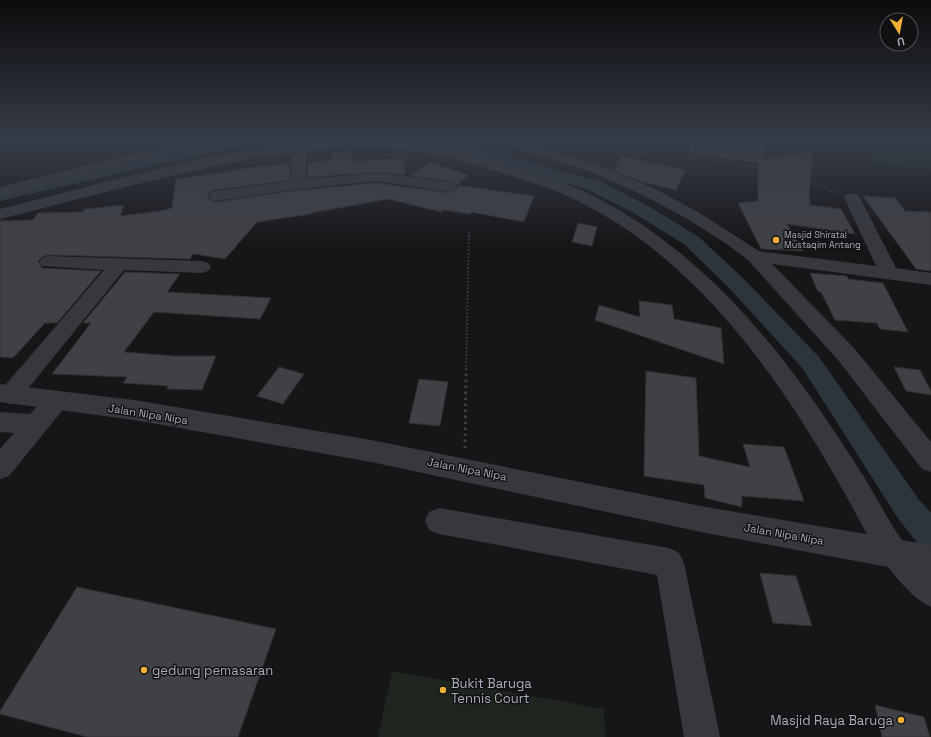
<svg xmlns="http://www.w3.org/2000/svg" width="931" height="737" font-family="'Space Grotesk',sans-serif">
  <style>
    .green { fill: #1e261f }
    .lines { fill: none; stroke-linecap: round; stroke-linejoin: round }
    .canal { fill: #2c353c; fill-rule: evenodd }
    .building { fill: #404145; stroke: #303034 }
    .path-far1 { stroke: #3d3f44; stroke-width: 2; stroke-dasharray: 1.5 2; stroke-linecap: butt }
    .path { stroke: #3d3f44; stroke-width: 3; stroke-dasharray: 2.5 3.5; stroke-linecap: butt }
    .minor { fill: #37383d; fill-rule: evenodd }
    .tertiary { fill: #37383d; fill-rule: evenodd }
    .poi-dot { fill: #f2b134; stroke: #111113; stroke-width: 1.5 }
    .labels { text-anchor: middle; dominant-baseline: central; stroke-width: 3; stroke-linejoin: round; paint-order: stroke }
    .far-poi-label { font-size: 9px; fill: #a8adb8; stroke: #111113; text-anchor: start }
    .street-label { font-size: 11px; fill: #a8adb8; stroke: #111113 }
    .near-poi-label { font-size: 13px; fill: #a8adb8; stroke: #111113; text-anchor: start }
  </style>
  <rect width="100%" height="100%" fill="#161618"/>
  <g class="green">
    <path d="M 860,142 L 931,142 L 931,169 L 875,165 Z"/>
    <path d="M 392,671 L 604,709 L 605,737 L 378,737 Z"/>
  </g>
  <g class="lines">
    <g class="canal">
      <path d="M 220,142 L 245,142 L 243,145 L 238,146 L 0,201 L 0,191 Z"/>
      <path d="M 432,142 L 454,142 L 601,182 L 648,206 L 699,237 L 745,280 L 819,357 L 919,500 L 931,513 L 931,550 L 920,546 L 899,520 L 803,369 L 731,290 L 685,245 L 636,214 L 589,190 L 434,145 Z"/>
    </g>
  </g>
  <g class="building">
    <path d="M 690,142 L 765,142 L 763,158 L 813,152 L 809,197 L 810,197 L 810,205 L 841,209 L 855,234 L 787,224 L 803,251 L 761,249 L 738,203 L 758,201 L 758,163 L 689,152 Z"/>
    <path d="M 349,151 L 355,162 L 404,158 L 405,175 L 377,172 L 308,177 L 308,163 L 332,160 L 331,153 Z"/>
    <path d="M 621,156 L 666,166 L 685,170 L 676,190 L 639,181 L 614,170 Z"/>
    <path d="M 429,162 L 468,175 L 457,185 L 449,181 L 411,176 Z"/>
    <path d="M 283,164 L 290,164 L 290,180 L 216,190 L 209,192 L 207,197 L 210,200 L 216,202 L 298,190 L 377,183 L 449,193 L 458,188 L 457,185 L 534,196 L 524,222 L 471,212 L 470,214 L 443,210 L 442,212 L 388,199 L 311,213 L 311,214 L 257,222 L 225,259 L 193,254 L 190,259 L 48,255 L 42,257 L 38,261 L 42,268 L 101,271 L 57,323 L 45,323 L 13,358 L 0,357 L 0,221 L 33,220 L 38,213 L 83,212 L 84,209 L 124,205 L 120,216 L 160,211 L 172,208 L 176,179 L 233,171 L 233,170 Z"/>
    <path d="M 863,196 L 895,198 L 905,211 L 931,212 L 931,271 L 916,269 Z"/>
    <path d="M 578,223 L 597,227 L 592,246 L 572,242 Z"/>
    <path d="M 125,272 L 180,274 L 167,292 L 271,298 L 260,319 L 154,312 L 124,352 L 174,356 L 216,356 L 202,390 L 167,389 L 168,386 L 123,383 L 127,377 L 52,374 L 91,323 L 83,323 Z"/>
    <path d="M 810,273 L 847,276 L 848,279 L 883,283 L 908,332 L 880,329 L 877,323 L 835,320 L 821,292 L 818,292 Z"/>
    <path d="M 639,301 L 672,305 L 674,319 L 721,328 L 724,364 L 595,320 L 599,305 L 640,317 Z"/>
    <path d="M 279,367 L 304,374 L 283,404 L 257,396 Z"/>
    <path d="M 894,367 L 920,370 L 931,391 L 931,395 L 906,391 Z"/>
    <path d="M 646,371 L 696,378 L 699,456 L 750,467 L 743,444 L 784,447 L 804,501 L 742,496 L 742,507 L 705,498 L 704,485 L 644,476 Z"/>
    <path d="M 419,379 L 448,382 L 440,426 L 409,423 Z"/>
    <path d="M 760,573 L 796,576 L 812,626 L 773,623 Z"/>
    <path d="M 77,587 L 276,629 L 238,737 L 87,737 L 0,714 L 0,711 Z"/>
    <path d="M 875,705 L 924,717 L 930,737 L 882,737 Z"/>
  </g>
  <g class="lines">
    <g class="path-far1">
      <path d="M 608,156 L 630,153 L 710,159 L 787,173 L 835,192"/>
      <path d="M 116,298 L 158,302"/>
      <path d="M 0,330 L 36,332"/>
      <path d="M 466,370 L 469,232"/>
    </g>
    <path class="path" d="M 465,448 L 466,369"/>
    <g class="minor">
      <path d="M 192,142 L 216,142 L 214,145 L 114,167 L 0,197 L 0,187 L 113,159 Z"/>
      <path d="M 315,142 C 346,142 377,139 407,142 C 441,144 476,155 509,165 C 536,174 565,182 591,195 C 683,240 757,320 815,403 C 832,427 848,452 864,477 C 878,499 889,524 906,545 C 914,554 923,562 931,570 L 931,607 C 920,602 914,596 905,587 C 873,553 856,511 832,471 C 771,366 692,258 580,202 C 555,189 529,181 502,173 C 458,158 411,147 364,147 C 345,147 325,149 306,151 L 306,179 L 377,173 L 449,182 L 454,184 L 457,187 L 454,190 L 449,192 L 377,181 L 298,189 L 216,201 L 210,199 L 208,196 L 210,193 L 216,191 L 291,181 L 292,152 C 193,167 97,195 0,219 L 0,209 C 104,183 208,151 315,142 Z"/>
      <path d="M 506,142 L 525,142 L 599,165 L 657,190 L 698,212 L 759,251 L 876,266 L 844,197 L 846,194 L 858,194 L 896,268 L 931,273 L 931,285 L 772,264 L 854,348 L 931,442 L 931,472 L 922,469 L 838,360 L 748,260 L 728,245 L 686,218 L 645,196 L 589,171 L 508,145 Z"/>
      <path d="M 48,256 L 202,261 L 208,263 L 211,267 L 208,271 L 202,273 L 124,270 L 18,401 L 10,404 L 2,401 L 0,392 L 2,389 L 104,270 L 42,266 L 39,262 L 42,258 Z"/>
      <path d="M 57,391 L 65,393 L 69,400 L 65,407 L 9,476 L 0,479 L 0,449 L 14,433 L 0,432 L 0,412 L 30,414 L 49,393 Z"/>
      <path d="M 439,508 L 669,548 L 679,553 L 684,563 L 720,737 L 684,737 L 657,575 L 439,534 L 429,530 L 425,521 L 429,512 Z"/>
    </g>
    <path class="tertiary" d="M 0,384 L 134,400 L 371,440 L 706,507 L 931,545 L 931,575 L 706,533 L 371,462 L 134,420 L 0,402 Z"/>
  </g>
  <linearGradient id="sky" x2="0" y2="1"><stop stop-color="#0c0c0d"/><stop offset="0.58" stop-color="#363c48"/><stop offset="1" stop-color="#363c48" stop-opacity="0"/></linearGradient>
  <rect width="931" height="245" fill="url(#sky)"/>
  <g class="poi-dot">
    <circle cx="776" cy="240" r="4"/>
    <circle cx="144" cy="670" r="4"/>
    <circle cx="443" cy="690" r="4"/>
    <circle cx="901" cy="720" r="4"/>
  </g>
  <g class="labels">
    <g class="far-poi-label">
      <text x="784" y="235">Masjid Shiratal<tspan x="784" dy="10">Mustaqim Antang</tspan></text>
    </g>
    <g class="street-label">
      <text transform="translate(148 414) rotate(9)">Jalan Nipa Nipa</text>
      <text transform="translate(467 469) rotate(11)">Jalan Nipa Nipa</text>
      <text transform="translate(784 534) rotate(10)">Jalan Nipa Nipa</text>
    </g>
    <g class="near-poi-label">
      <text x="152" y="670">gedung pemasaran</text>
      <text x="451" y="683">Bukit Baruga<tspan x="451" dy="15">Tennis Court</tspan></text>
      <text x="893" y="720" text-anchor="end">Masjid Raya Baruga</text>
    </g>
  </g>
  <g transform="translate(899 32) rotate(169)"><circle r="19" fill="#111113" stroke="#4d4f55"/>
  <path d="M0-3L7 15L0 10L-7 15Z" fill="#f2b134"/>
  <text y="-6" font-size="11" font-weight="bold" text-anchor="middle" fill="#a8adb8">U</text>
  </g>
</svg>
